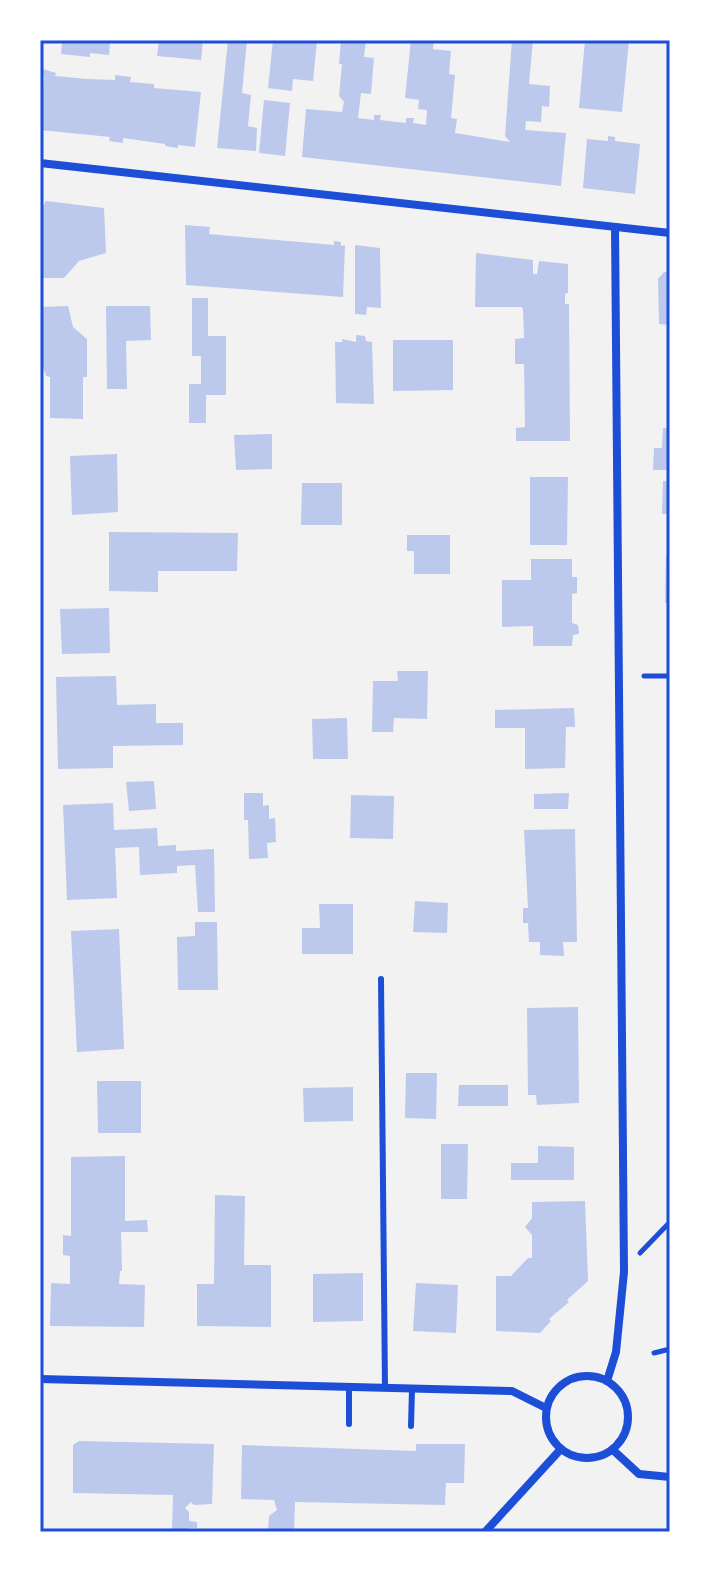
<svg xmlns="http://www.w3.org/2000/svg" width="710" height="1572" font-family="'DM Sans',sans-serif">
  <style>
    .building { fill: #bdc9ec }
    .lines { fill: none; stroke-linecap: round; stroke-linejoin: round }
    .path { stroke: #1d4ed8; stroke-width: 5 }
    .service { stroke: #1d4ed8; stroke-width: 6 }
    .minor { stroke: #1d4ed8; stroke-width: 8 }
    .neatline { fill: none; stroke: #1d4ed8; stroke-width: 3 }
  </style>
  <rect width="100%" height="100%" fill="#f2f2f2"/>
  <g class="building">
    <path d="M 70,40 L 110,40 L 109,55 L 90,53 L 90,57 L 61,54 L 62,42 L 69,42 Z"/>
    <path d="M 159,40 L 203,40 L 201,60 L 157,56 Z"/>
    <path d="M 228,40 L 247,40 L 242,93 L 251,95 L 248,126 L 257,128 L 256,151 L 217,148 Z"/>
    <path d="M 273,40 L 317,40 L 313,81 L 293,79 L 292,91 L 268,88 Z"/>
    <path d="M 341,40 L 366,40 L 364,57 L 374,58 L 371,94 L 361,93 L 358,118 L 374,120 L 374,115 L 381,115 L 380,120 L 406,123 L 406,118 L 414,118 L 413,123 L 426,125 L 427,110 L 418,109 L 419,100 L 405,98 L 411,40 L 434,40 L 433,49 L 451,51 L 449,74 L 455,75 L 451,118 L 457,119 L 455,133 L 510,142 L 505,136 L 512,40 L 533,40 L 529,84 L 550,86 L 549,107 L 542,106 L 541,122 L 526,121 L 525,130 L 566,133 L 561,186 L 302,157 L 306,109 L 342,112 L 344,102 L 339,96 L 342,64 L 339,64 Z"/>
    <path d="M 585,40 L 629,40 L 622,112 L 579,108 Z"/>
    <path d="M 42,69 L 56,73 L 55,76 L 88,79 L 115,80 L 115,75 L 131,77 L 130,82 L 154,84 L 154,88 L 201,92 L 195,147 L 178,145 L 178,148 L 165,146 L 165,144 L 123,138 L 123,143 L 109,141 L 110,137 L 40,130 L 44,75 L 41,75 Z"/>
    <path d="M 264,100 L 290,103 L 285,156 L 259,153 Z"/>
    <path d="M 608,136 L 615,137 L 615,141 L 640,144 L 635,194 L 583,188 L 587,139 L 608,141 Z"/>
    <path d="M 46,201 L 104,208 L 106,253 L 79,261 L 64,278 L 40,278 L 40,211 Z"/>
    <path d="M 185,225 L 210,227 L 209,234 L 334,245 L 334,241 L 341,242 L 341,246 L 345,245 L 343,297 L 186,285 Z"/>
    <path d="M 355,245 L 380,248 L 381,308 L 367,307 L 366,315 L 355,314 Z"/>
    <path d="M 476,253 L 533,260 L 533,274 L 537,274 L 539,261 L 568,264 L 568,293 L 565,294 L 565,304 L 569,304 L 570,441 L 516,441 L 516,428 L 525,427 L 524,364 L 515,364 L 515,339 L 524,338 L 523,310 L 522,307 L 475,307 Z"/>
    <path d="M 664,272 L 670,272 L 670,325 L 659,324 L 658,279 Z"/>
    <path d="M 192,298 L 208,298 L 208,336 L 226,336 L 226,395 L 206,395 L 206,423 L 189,423 L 189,384 L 201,384 L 201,356 L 192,356 Z"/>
    <path d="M 68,306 L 73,327 L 87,339 L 87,377 L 83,377 L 83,419 L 50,418 L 50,377 L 46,376 L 40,358 L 40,307 Z"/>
    <path d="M 106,306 L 150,306 L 151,340 L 126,341 L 127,389 L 107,389 Z"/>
    <path d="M 356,335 L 365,336 L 366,341 L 372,342 L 374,404 L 336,403 L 335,342 L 342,342 L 342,339 L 356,342 Z"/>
    <path d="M 393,340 L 453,340 L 453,390 L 393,391 Z"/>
    <path d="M 663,428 L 670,428 L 670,470 L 653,470 L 654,448 L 662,448 Z"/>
    <path d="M 272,434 L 272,469 L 236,470 L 234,435 Z"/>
    <path d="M 117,454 L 118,512 L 72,515 L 70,456 Z"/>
    <path d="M 530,477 L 568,477 L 567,545 L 530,545 Z"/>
    <path d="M 663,481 L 670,481 L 670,514 L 662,514 Z"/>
    <path d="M 302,483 L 342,483 L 342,525 L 301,525 Z"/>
    <path d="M 109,532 L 238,533 L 237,571 L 158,571 L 158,592 L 109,591 Z"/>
    <path d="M 407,535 L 450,535 L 450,574 L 414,574 L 414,551 L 407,551 Z"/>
    <path d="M 666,554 L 670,554 L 670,603 L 665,603 Z"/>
    <path d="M 531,559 L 572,559 L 572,577 L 577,577 L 577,593 L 572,594 L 572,623 L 578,625 L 579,634 L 573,635 L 572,646 L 533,646 L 533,626 L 502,627 L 502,580 L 531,580 Z"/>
    <path d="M 109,608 L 110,653 L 62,654 L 60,609 Z"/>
    <path d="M 397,671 L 428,671 L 427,719 L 394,718 L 393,732 L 372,732 L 373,681 L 398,681 Z"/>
    <path d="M 116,676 L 117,705 L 156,704 L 156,723 L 183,723 L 183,745 L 113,746 L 113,768 L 58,769 L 56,677 Z"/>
    <path d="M 574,708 L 575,727 L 566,727 L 565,768 L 525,769 L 525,728 L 495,728 L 495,710 Z"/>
    <path d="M 347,718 L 348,759 L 313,759 L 312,719 Z"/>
    <path d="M 154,781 L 156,809 L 129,811 L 126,782 Z"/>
    <path d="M 244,793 L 263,793 L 263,806 L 269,805 L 269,819 L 275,818 L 276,842 L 267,843 L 268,858 L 249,859 L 248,820 L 244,820 Z"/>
    <path d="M 569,793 L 568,809 L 534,809 L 534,794 Z"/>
    <path d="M 351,795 L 394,796 L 393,839 L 350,838 Z"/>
    <path d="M 113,803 L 114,830 L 157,828 L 158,846 L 176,845 L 176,851 L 214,849 L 215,912 L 198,912 L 195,865 L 177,866 L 177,873 L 140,875 L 139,847 L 115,848 L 117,898 L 67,900 L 63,805 Z"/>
    <path d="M 575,829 L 577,942 L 563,942 L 564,956 L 540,955 L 540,942 L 529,942 L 528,923 L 523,923 L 523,908 L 528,908 L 524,830 Z"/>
    <path d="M 415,901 L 448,903 L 447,933 L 413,932 Z"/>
    <path d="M 319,904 L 353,904 L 353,954 L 302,954 L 302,928 L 320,928 Z"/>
    <path d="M 195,922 L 217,922 L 218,990 L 178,990 L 177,937 L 195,936 Z"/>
    <path d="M 119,929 L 124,1049 L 77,1052 L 71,931 Z"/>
    <path d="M 578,1007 L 579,1103 L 537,1105 L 536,1095 L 528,1095 L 527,1008 Z"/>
    <path d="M 406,1073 L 437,1073 L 436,1119 L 405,1118 Z"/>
    <path d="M 97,1081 L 141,1081 L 141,1133 L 98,1133 Z"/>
    <path d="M 459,1085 L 508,1085 L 508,1106 L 458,1106 Z"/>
    <path d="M 353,1087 L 353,1121 L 304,1122 L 303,1088 Z"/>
    <path d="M 441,1144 L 468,1144 L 467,1199 L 441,1199 Z"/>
    <path d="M 538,1146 L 574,1147 L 574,1180 L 511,1180 L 511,1163 L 538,1163 Z"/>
    <path d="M 125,1156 L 125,1221 L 147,1220 L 148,1232 L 121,1232 L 122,1271 L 120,1271 L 119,1284 L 145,1285 L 144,1327 L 50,1326 L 51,1283 L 70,1284 L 70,1256 L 63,1255 L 63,1235 L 71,1236 L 71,1157 Z"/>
    <path d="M 215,1195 L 245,1196 L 244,1265 L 271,1265 L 271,1327 L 197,1326 L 197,1284 L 214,1284 Z"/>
    <path d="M 585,1201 L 588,1281 L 567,1300 L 569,1302 L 549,1319 L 551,1321 L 540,1333 L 496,1331 L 496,1276 L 511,1276 L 528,1258 L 532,1258 L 532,1235 L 525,1227 L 532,1218 L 532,1202 Z"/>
    <path d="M 363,1273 L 363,1321 L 313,1322 L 313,1274 Z"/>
    <path d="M 416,1283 L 458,1285 L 456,1333 L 413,1331 Z"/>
    <path d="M 79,1441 L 214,1444 L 212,1504 L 194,1505 L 191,1502 L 185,1508 L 189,1512 L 189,1521 L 197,1522 L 197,1528 L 189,1528 L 189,1531 L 172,1531 L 173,1495 L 73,1493 L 73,1445 Z"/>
    <path d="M 416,1444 L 465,1444 L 464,1483 L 446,1483 L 445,1505 L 295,1502 L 294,1532 L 268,1532 L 269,1516 L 277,1510 L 274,1500 L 241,1499 L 242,1445 L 416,1451 Z"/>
  </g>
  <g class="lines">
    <g class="path">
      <path d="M 644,676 L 670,676"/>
      <path d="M 640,1253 L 670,1222"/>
      <path d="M 654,1353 L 670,1349"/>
    </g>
    <g class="service">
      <path d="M 381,979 L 385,1388"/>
      <path d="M 349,1424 L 349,1387"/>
      <path d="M 411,1426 L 412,1389"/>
    </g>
    <g class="minor">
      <path d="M 40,163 L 670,233"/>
      <circle cx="587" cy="1417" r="41"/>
      <path d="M 40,1379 L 512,1391 L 546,1408"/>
      <path d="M 607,1381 L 616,1352 L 624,1272 L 615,227"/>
      <path d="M 613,1450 L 639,1474 L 670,1477"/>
      <path d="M 485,1532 L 560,1450"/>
    </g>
  </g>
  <rect width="710" height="1572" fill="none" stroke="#ffffff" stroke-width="84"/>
  <rect x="42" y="42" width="626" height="1488" class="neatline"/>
</svg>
